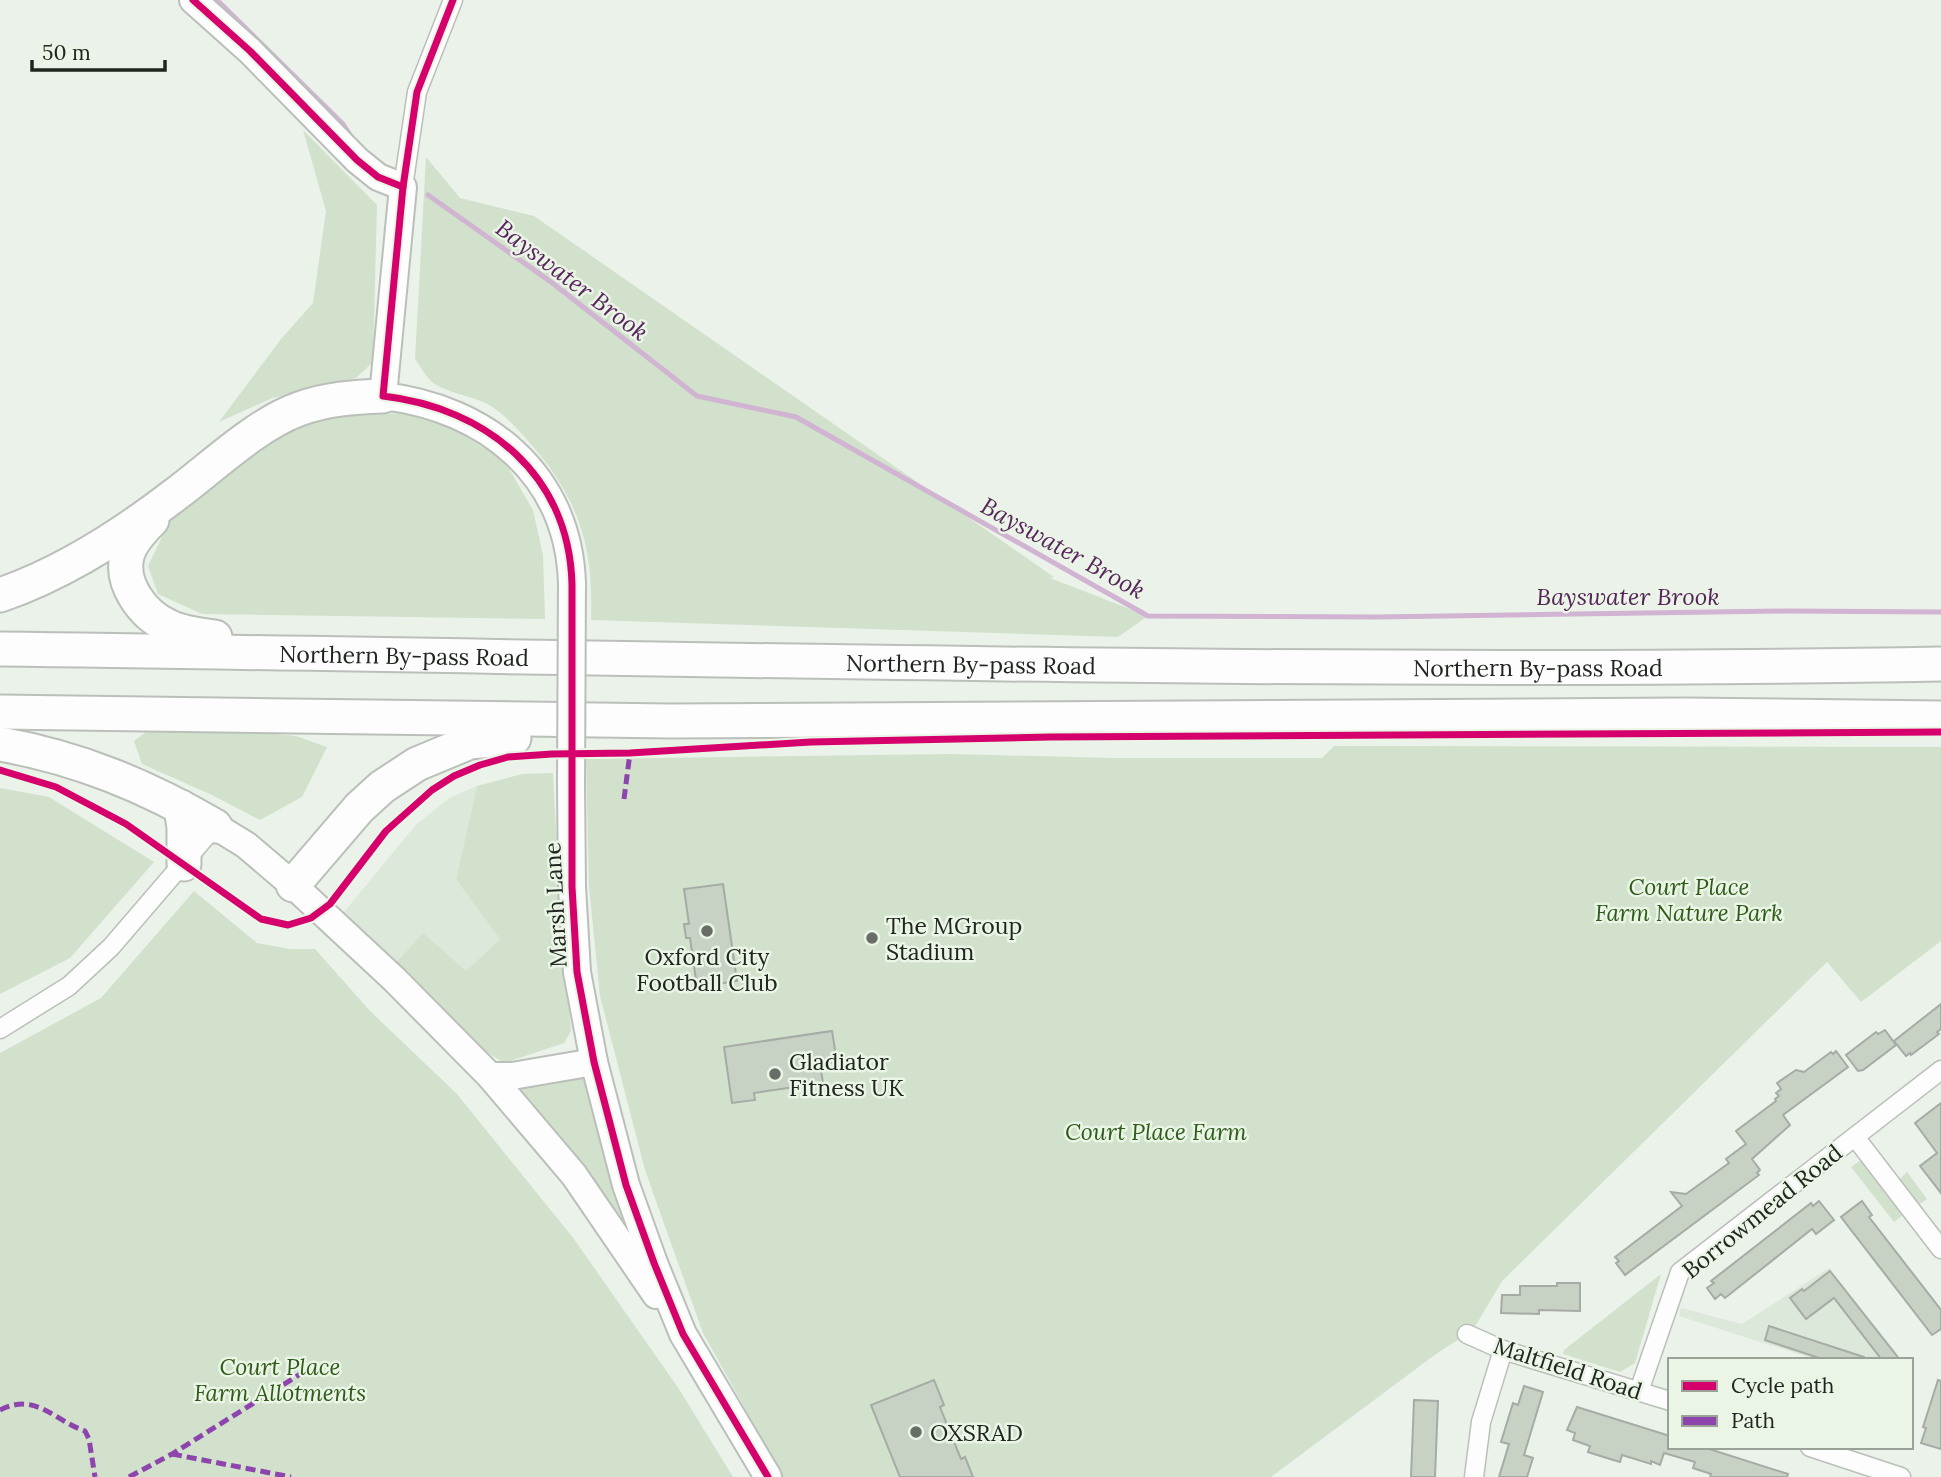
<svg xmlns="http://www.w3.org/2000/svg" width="1941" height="1477" font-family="Lora,serif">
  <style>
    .built { fill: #dce8d9 }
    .green { fill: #d1e1cc }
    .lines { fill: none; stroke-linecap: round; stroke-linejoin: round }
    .stream { stroke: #d0b4d2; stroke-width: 5 }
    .building { fill: #c7d2c5; stroke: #a6aba5; stroke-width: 2 }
    .street-casing { stroke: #bbbfba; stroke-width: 21 }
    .secondary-casing { stroke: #bbbfba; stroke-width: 30 }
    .highway-casing { stroke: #bbbfba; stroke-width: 37 }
    .street { stroke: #fcfdfc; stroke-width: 18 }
    .secondary { stroke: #fcfdfc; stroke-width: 26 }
    .highway { stroke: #fcfdfc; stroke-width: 33 }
    .secondary-bridge-casing { stroke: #bbbfba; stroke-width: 30; stroke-linecap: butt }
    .secondary-bridge { stroke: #fcfdfc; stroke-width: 26 }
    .quiet { stroke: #8e44ad; stroke-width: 5; stroke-dasharray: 10 5; stroke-linecap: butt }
    .cycleway-casing { stroke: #eaf5e6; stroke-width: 11 }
    .cycleway { stroke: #d6006c; stroke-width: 7 }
    .poi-dot { fill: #686d67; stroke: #eaf5e6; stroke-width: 2.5 }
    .labels { text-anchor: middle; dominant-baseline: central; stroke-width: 5; stroke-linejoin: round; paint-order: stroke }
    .street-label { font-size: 23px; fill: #212520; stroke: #eaf5e6 }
    .park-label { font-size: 23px; font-style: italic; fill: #2d5b18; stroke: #eaf5e6 }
    .poi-label { font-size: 23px; fill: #212520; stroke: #eaf5e6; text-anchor: start }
    .water-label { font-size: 24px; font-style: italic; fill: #57245d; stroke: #eaf5e6 }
  </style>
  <rect width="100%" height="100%" fill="#ebf2ea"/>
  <g class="built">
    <path d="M 477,786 L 456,879 L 501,938 L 466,971 L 394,964 L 340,917 L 415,826 L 449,798 Z"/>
    <path d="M 1829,1268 L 1902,1360 L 1817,1360 L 1679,1316 L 1681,1308 L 1742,1324 Z"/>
  </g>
  <g class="green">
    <path d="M 303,130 L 377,205 L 373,362 L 356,378 L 272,398 L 219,422 L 281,339 L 313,303 L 326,211 Z"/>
    <path d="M 426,157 L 460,198 L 534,216 L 1054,577 L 1050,578 L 1148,616 L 1118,637 L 591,620 C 593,553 583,509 540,455 C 526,438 509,418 491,406 C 475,396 444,393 431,381 C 425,375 420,366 415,359 Z"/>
    <path d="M 403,413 L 451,428 L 504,460 L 533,510 L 543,555 L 545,619 L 202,614 L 158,594 L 148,566 L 176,508 L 229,468 L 306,421 L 341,416 Z"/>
    <path d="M 158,723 L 296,736 L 327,747 L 302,797 L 260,820 L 212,795 L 142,764 L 134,741 Z"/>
    <path d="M 1334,746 L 1941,747 L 1941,941 L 1861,1002 L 1827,962 L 1502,1281 L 1476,1325 L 1467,1334 L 1436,1354 L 1271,1477 L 783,1477 L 703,1333 L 645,1170 L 600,996 L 589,886 L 586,759 L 950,754 L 1115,758 L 1322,758 Z"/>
    <path d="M 553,773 L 559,887 L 571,1031 L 564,1043 L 504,1063 L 485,1051 L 395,964 L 423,933 L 466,971 L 500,939 L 456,879 L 477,786 L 522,774 Z"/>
    <path d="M 0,788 L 49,797 L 154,862 L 70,958 L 0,994 Z"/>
    <path d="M 194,891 L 257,943 L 290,949 L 315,949 L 370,1011 L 457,1094 L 574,1239 L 679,1389 L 733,1477 L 0,1477 L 0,1053 L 101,998 Z"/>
    <path d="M 583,1076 L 590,1083 L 644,1262 L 512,1087 Z"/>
    <path d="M 1861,1160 L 1903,1215 L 1894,1222 L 1851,1167 Z"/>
    <path d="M 1907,1172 L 1927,1199 L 1918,1205 L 1898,1181 Z"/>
    <path d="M 1661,1274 L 1635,1363 L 1620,1372 L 1563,1354 L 1564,1350 Z"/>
  </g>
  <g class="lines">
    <g class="stream">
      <path d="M 217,0 L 343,124 L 352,138"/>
      <path d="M 428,195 L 551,282 L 697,396 L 796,417 L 1148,616 L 1377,617 L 1787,611 L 1941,612"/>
    </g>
  </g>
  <g class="building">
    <path d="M 723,884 L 737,981 L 697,987 L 690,938 L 686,938 L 684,924 L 689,924 L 684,889 Z"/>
    <path d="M 1941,1004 L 1941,1029 L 1937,1032 L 1939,1034 L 1911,1055 L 1910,1053 L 1906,1056 L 1894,1041 Z"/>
    <path d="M 1885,1030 L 1896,1045 L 1863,1070 L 1858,1071 L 1846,1055 L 1876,1032 L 1878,1034 Z"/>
    <path d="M 832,1031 L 837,1062 L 820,1064 L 823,1083 L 754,1093 L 755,1100 L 732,1103 L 724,1047 Z"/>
    <path d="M 1836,1051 L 1848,1067 L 1783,1115 L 1790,1125 L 1752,1159 L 1760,1170 L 1757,1173 L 1759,1175 L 1625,1275 L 1616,1263 L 1619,1261 L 1615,1257 L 1682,1206 L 1671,1192 L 1686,1194 L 1729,1163 L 1726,1159 L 1746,1144 L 1736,1131 L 1776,1101 L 1775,1099 L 1779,1096 L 1776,1093 L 1781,1089 L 1777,1083 L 1796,1070 L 1804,1072 L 1831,1052 L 1833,1054 Z"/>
    <path d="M 1941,1103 L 1941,1193 L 1920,1166 L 1937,1153 L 1915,1123 Z"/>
    <path d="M 1819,1201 L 1834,1220 L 1816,1234 L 1812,1229 L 1725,1298 L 1721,1294 L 1715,1299 L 1707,1288 L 1714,1283 L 1711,1281 L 1811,1203 L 1813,1206 Z"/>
    <path d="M 1862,1201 L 1872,1215 L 1869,1217 L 1941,1310 L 1941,1329 L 1932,1335 L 1841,1217 Z"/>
    <path d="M 1830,1271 L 1900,1360 L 1882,1360 L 1834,1298 L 1806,1319 L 1790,1298 L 1802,1289 L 1804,1291 Z"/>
    <path d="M 1557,1283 L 1580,1283 L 1580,1311 L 1539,1310 L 1539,1314 L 1501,1313 L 1502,1295 L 1520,1295 L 1520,1286 L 1557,1286 Z"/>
    <path d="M 1769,1326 L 1864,1357 L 1864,1360 L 1825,1360 L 1765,1340 Z"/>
    <path d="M 934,1380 L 944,1405 L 940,1407 L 961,1459 L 965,1457 L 973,1477 L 900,1477 L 871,1405 Z"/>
    <path d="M 1938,1380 L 1941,1381 L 1941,1449 L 1921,1443 L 1926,1428 L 1923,1427 Z"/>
    <path d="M 1524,1386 L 1543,1392 L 1524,1455 L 1533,1458 L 1527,1477 L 1499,1477 L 1509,1444 L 1501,1442 L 1513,1403 L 1518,1405 Z"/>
    <path d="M 1414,1400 L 1438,1401 L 1435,1477 L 1411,1477 Z"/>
    <path d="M 1577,1407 L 1670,1436 L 1670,1447 L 1703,1447 L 1788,1474 L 1787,1477 L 1710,1477 L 1711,1474 L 1693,1468 L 1695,1462 L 1664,1453 L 1660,1465 L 1651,1461 L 1651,1464 L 1622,1455 L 1620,1462 L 1610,1459 L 1588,1452 L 1590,1446 L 1573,1440 L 1575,1433 L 1567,1430 Z"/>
  </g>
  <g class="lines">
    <defs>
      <g id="street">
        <path d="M 403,187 L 417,92 L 453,0"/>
        <path d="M 0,1029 L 69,986 L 111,947 L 215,826"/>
        <path d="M 1855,1137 L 1941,1249"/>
        <path d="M 1467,1334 L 1503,1350 L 1670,1401"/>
        <path d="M 1639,1391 L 1680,1272 L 1941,1070"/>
        <path d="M 1810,1447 L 1901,1477"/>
        <path d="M 1474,1477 L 1481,1422 L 1503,1350"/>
      </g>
      <g id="secondary">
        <path d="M 193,0 L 250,51 L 357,160 L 378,177 L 403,187 L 383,396 C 487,408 569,475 572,584"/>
        <path d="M 571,785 L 572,887 L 577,972 L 594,1062 L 626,1185 L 654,1263 L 683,1334 L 768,1477"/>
        <path d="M 215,826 L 246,845 L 293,885 L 394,979 L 490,1076 L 574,1175 L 656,1295"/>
        <path d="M 490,1076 L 512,1076 L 594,1062"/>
      </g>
      <g id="highway">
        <path d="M 152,520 C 143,529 130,543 127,556 C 120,584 143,615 168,626 C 181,633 200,635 215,637"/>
        <path d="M 0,595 C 62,574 124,534 176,494 C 212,467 257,424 299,409 C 326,399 354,397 383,396"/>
        <path id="s1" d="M 0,649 C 647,657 1294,675 1941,664"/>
        <path d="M 0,712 L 669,721 L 1684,715 L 1941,718"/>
        <path d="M 0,744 C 79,758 146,786 215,826"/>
        <path d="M 181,807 L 184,828 L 184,864"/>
        <path d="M 293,885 L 359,808 L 382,787 L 417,764 L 470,742 L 514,738"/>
      </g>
    </defs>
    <use href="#street" class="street-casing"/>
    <use href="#secondary" class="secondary-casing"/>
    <use href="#highway" class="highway-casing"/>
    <use href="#street" class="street"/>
    <use href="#secondary" class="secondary"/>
    <use href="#highway" class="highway"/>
    <defs>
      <path id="secondary-bridge" d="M 571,785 L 572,584"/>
    </defs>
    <use href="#secondary-bridge" class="secondary-bridge-casing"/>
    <use href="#secondary-bridge" class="secondary-bridge"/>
    <g class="quiet">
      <path d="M 624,799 L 630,753"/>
      <path d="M 0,1410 C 36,1392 53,1420 85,1431 L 89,1439 L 95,1477"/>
      <path d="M 172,1454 L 291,1477"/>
      <path d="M 129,1477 L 172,1454 L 318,1363"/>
    </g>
    <defs>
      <g id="cycleway">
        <path d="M 193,0 L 250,51 L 357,160 L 378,177 L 403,187"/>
        <path d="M 453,0 L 417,92 L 403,187 L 383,396 C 487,408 569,475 572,584 L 572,887 L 577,972 L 594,1062 L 626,1185 L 654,1263 L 683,1334 L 768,1477"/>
        <path d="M 0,770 L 56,787 L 126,824 L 261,919 L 288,925 L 311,918 L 330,904 L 386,831 L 432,790 L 454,776 L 480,765 L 508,757 L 552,754 L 630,753 L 811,742 L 1050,737 L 1941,732"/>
      </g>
    </defs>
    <use href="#cycleway" class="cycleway-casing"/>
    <use href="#cycleway" class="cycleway"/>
  </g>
  <g class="poi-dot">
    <circle cx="707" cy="931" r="7"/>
    <circle cx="872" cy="938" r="7"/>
    <circle cx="775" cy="1074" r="7"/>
    <circle cx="916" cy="1432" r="7"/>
  </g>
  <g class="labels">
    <g class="street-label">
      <text stroke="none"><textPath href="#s1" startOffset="404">Northern By-pass Road</textPath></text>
      <text stroke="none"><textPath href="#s1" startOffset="971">Northern By-pass Road</textPath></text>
      <text stroke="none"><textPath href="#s1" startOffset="1538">Northern By-pass Road</textPath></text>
      <text transform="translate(555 905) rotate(-93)">Marsh Lane</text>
      <text transform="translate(1762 1211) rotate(-39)">Borrowmead Road</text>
      <text transform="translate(1568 1368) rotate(18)">Maltfield Road</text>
    </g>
    <g class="park-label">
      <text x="1689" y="886">Court Place<tspan x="1689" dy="26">Farm Nature Park</tspan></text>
      <text x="1156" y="1131">Court Place Farm</text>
      <text x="280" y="1366">Court Place<tspan x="280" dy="26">Farm Allotments</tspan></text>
    </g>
    <g class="poi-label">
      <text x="886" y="925">The MGroup<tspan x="886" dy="26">Stadium</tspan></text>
      <text x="707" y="956" text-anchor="middle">Oxford City<tspan x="707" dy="26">Football Club</tspan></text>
      <text x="789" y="1061">Gladiator<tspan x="789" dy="26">Fitness UK</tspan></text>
      <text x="930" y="1432">OXSRAD</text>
    </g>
    <g class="water-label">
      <text transform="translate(572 280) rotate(37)">Bayswater Brook</text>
      <text transform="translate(1063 548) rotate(29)">Bayswater Brook</text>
      <text x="1628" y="596">Bayswater Brook</text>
    </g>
  </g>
  <rect x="1668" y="1358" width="245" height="91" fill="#eaf5e6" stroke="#9aa297" stroke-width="2"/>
  <rect x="1682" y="1381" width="35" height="10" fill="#d6006c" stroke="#9aa297" stroke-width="2"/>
  <text x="1731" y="1393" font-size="21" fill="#212520">Cycle path</text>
  <rect x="1682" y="1416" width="35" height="10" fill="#8e44ad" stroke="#9aa297" stroke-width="2"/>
  <text x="1731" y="1428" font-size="21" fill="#212520">Path</text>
  <path d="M32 60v10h133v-10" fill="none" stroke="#212520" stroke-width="3.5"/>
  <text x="42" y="60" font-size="21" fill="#212520" stroke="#eaf5e6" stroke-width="5" paint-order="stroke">50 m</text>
</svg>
